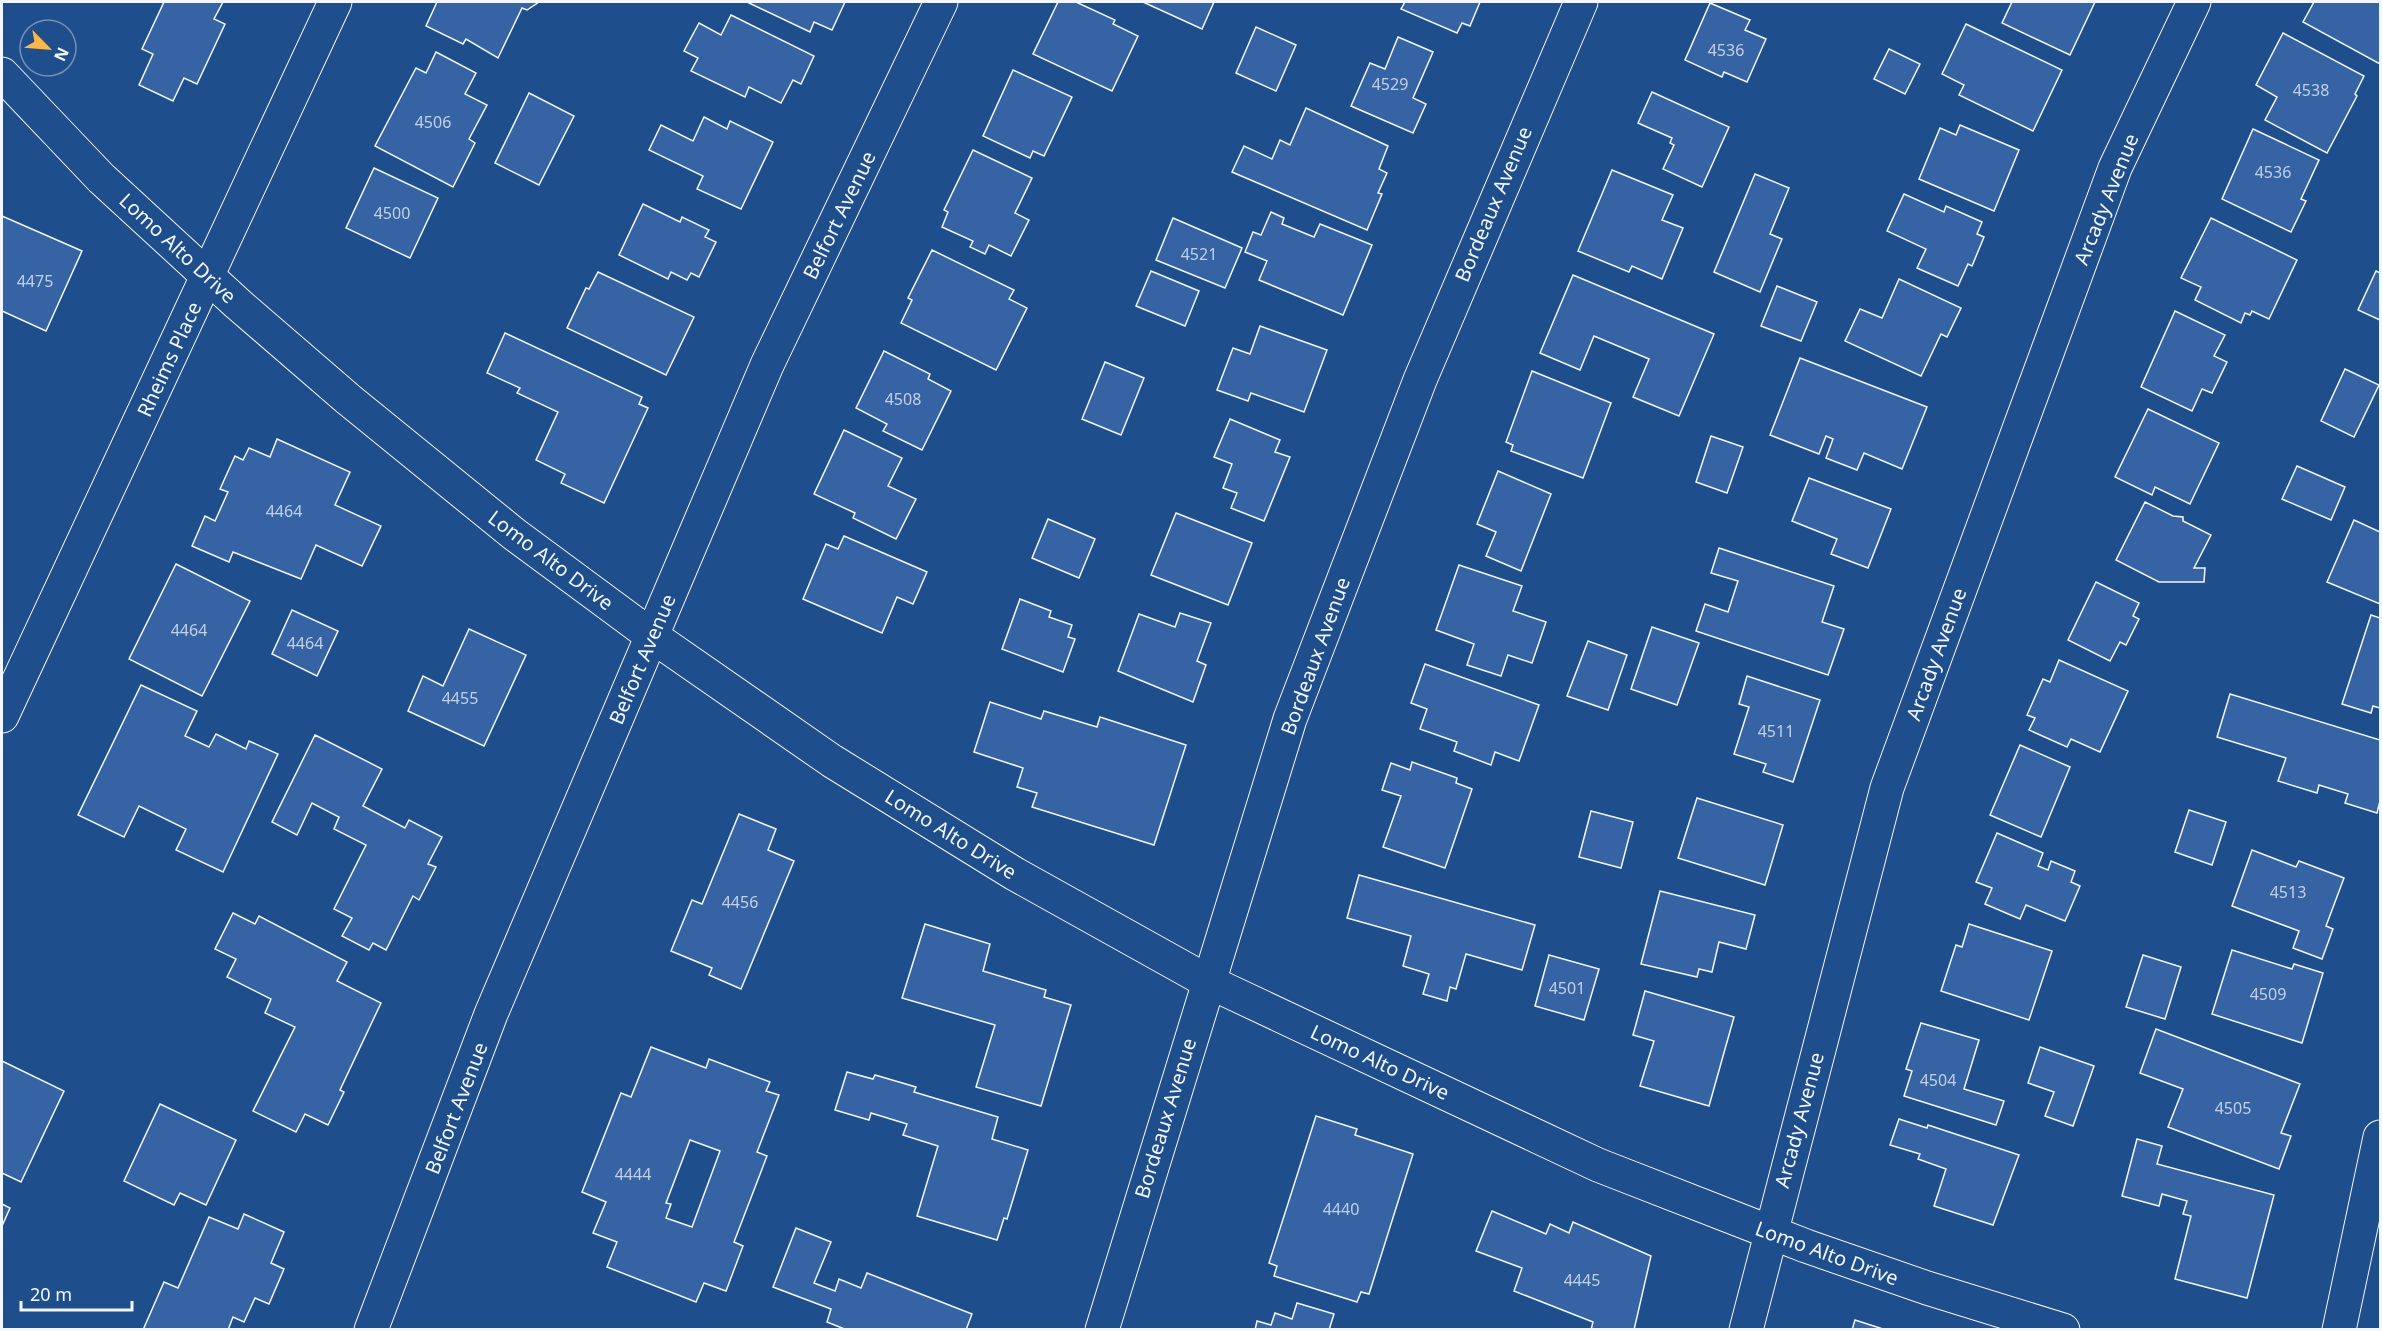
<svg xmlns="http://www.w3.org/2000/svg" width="2382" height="1331" font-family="'Noto Sans',sans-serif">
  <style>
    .building { fill: #3563a3; stroke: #f2f6ff; stroke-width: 1.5; fill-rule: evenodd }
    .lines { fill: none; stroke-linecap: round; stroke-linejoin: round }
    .minor-casing { stroke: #f2f6ff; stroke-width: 35 }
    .tertiary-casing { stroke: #f2f6ff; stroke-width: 35 }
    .minor { stroke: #1f4e8c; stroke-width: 33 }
    .tertiary { stroke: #1f4e8c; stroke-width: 33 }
    .labels { text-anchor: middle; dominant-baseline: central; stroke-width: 4.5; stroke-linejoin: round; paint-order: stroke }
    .number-label { font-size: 16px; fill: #c3d1e8 }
    .street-label { font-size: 20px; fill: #f2f6ff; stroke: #1f4e8c }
  </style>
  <rect width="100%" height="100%" fill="#1f4e8c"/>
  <g class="building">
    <path d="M 164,2 L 223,2 L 214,19 L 225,24 L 197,84 L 184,78 L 173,101 L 139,85 L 153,54 L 142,49 Z"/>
    <path d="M 437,2 L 539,2 L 527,10 L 522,8 L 498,58 L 466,39 L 463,44 L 426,26 Z"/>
    <path d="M 747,2 L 845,2 L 832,30 L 814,22 L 810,32 Z"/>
    <path d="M 1058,2 L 1076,2 L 1115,20 L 1113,24 L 1138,36 L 1112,91 L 1033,54 Z"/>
    <path d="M 1143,2 L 1214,2 L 1202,29 Z"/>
    <path d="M 1405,2 L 1480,2 L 1470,26 L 1462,23 L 1457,33 L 1401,9 Z"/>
    <path d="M 2012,2 L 2095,2 L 2070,55 L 2002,23 Z"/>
    <path d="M 2314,2 L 2380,2 L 2380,64 L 2303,22 Z"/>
    <path d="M 1710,3 L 1750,20 L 1745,30 L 1766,39 L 1747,82 L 1724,72 L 1722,77 L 1685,60 Z"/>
    <path d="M 731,15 L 814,56 L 801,84 L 793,80 L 781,103 L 749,87 L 745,97 L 691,71 L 698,58 L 684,51 L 699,23 L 721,35 Z"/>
    <path d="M 1966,24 L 2062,70 L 2033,131 L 1959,95 L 1964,85 L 1942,74 Z"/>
    <path d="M 1256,27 L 1296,45 L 1276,91 L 1236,73 Z"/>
    <path d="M 2283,33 L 2364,76 L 2355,94 L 2357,96 L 2327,153 L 2265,120 L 2277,97 L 2256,85 Z"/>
    <path d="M 1398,37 L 1433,52 L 1413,98 L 1426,104 L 1413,133 L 1351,106 L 1370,63 L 1385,69 Z"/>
    <path d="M 1889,49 L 1920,64 L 1905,94 L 1874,79 Z"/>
    <path d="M 436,52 L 476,73 L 465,94 L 487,105 L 469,139 L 475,143 L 453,187 L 375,146 L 416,68 L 426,73 Z"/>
    <path d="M 1013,70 L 1072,97 L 1044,156 L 1033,151 L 1030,158 L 983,136 Z"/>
    <path d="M 1652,92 L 1729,127 L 1702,187 L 1663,169 L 1674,145 L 1670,143 L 1672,138 L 1638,123 Z"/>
    <path d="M 529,93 L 574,116 L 539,185 L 495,163 Z"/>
    <path d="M 1306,108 L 1388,146 L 1379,169 L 1387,173 L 1378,193 L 1382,194 L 1367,230 L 1232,172 L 1244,146 L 1272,159 L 1280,140 L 1290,145 Z"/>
    <path d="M 704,117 L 727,129 L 730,121 L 773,142 L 741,209 L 697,189 L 703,176 L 649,150 L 661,125 L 693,141 Z"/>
    <path d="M 1960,125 L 2019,150 L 1994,211 L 1919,179 L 1940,128 L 1956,135 Z"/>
    <path d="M 2253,129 L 2319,160 L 2301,199 L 2306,201 L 2291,232 L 2222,199 Z"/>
    <path d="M 973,150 L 1032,178 L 1015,213 L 1029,220 L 1011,256 L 989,245 L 985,254 L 970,247 L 973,241 L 942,227 L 948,212 L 944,210 Z"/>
    <path d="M 374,168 L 438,198 L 410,258 L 346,228 Z"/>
    <path d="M 1612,170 L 1673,195 L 1662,220 L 1683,228 L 1662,279 L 1632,266 L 1629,272 L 1578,251 Z"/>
    <path d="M 1755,174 L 1789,188 L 1770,234 L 1782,239 L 1760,292 L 1714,272 Z"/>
    <path d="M 1904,194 L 1944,212 L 1946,206 L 1982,222 L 1977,234 L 1984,237 L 1972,266 L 1968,264 L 1958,286 L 1917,268 L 1926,249 L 1887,231 Z"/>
    <path d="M 643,204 L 680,222 L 682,217 L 709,230 L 705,237 L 716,242 L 699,277 L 691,273 L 687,280 L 671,272 L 668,279 L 619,255 Z"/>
    <path d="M 1271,212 L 1284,218 L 1282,224 L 1314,237 L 1320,224 L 1372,245 L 1343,315 L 1259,280 L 1267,261 L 1245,252 L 1253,232 L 1261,235 Z"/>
    <path d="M 2,216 L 82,251 L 46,331 L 2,311 Z"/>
    <path d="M 1173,218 L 1242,248 L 1225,288 L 1156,260 Z"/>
    <path d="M 2211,218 L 2297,260 L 2269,319 L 2252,311 L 2250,315 L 2245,313 L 2241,323 L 2195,300 L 2201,287 L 2181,278 Z"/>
    <path d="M 932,250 L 1014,290 L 1009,299 L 1027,308 L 996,370 L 901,323 L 912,300 L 908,298 Z"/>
    <path d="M 1151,271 L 1199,291 L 1185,326 L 1136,306 Z"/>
    <path d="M 2376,271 L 2380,273 L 2380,320 L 2358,310 Z"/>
    <path d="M 598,272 L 694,317 L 666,375 L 567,328 L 586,288 L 589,289 Z"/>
    <path d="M 1573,275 L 1714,334 L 1679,416 L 1633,397 L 1649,359 L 1594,336 L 1580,370 L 1540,353 Z"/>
    <path d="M 1899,279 L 1961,308 L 1947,337 L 1941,334 L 1921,376 L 1845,341 L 1860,309 L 1882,318 Z"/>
    <path d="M 1777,286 L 1817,302 L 1801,341 L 1761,326 Z"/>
    <path d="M 2175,311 L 2225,335 L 2214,356 L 2227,362 L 2212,393 L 2202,389 L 2192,411 L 2141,387 Z"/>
    <path d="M 1260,326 L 1327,350 L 1304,412 L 1251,393 L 1248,401 L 1217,390 L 1233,348 L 1250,354 Z"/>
    <path d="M 505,333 L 642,397 L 639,404 L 648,408 L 604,503 L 561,483 L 565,474 L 536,460 L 558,412 L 517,393 L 520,388 L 487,373 Z"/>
    <path d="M 884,351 L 930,374 L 928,379 L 951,391 L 922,450 L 883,431 L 887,424 L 856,408 Z"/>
    <path d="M 1800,358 L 1927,407 L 1902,469 L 1864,453 L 1857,470 L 1826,458 L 1833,439 L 1826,436 L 1819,454 L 1770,435 Z"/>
    <path d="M 1105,362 L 1144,378 L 1121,435 L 1082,419 Z"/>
    <path d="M 2345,369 L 2379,385 L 2354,437 L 2321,421 Z"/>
    <path d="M 1532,371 L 1611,403 L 1583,478 L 1511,451 L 1513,445 L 1506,442 Z"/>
    <path d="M 2148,409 L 2219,443 L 2190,504 L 2155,487 L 2152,495 L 2115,477 Z"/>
    <path d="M 1230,419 L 1280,440 L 1275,452 L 1290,457 L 1264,521 L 1231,508 L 1237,493 L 1223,488 L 1232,464 L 1214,457 Z"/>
    <path d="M 844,430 L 902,458 L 888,486 L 916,499 L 896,539 L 853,518 L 855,513 L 814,494 Z"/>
    <path d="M 1711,436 L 1743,447 L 1727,493 L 1696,482 Z"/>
    <path d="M 277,439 L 350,472 L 335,505 L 381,526 L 362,566 L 316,545 L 301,579 L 233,552 L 229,562 L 192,546 L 205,516 L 215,521 L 228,492 L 220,489 L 235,456 L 243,460 L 249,448 L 270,457 Z"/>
    <path d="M 2297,466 L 2345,487 L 2331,520 L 2282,499 Z"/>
    <path d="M 1498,471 L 1551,494 L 1521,571 L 1486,556 L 1496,532 L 1477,524 Z"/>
    <path d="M 1809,478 L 1891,509 L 1868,568 L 1831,554 L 1837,539 L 1792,521 Z"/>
    <path d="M 2145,502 L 2173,516 L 2183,517 L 2183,521 L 2211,535 L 2194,568 L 2205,568 L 2204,582 L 2159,582 L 2116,560 Z"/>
    <path d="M 1176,513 L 1252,543 L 1228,605 L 1151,575 Z"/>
    <path d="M 1048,519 L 1095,539 L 1079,578 L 1032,558 Z"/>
    <path d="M 2354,520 L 2380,532 L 2380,604 L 2327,582 Z"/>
    <path d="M 844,536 L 927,572 L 913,604 L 897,597 L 882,633 L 803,599 L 826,544 L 838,549 Z"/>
    <path d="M 1719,548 L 1834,586 L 1822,622 L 1844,629 L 1828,675 L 1696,631 L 1705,604 L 1728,612 L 1738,581 L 1711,573 Z"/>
    <path d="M 176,564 L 250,601 L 202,696 L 129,659 Z"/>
    <path d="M 1459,565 L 1522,586 L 1513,611 L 1546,622 L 1532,663 L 1508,655 L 1501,676 L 1467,665 L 1474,644 L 1436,630 Z"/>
    <path d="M 2096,582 L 2139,603 L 2133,616 L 2139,619 L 2126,645 L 2120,642 L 2110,661 L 2068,640 Z"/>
    <path d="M 1020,599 L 1051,611 L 1049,617 L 1072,625 L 1068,637 L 1075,639 L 1063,672 L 1002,649 Z"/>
    <path d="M 292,610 L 338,631 L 317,676 L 272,654 Z"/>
    <path d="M 1180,613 L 1211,623 L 1197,661 L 1206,665 L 1193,702 L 1118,671 L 1139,614 L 1175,627 Z"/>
    <path d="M 2371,615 L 2380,618 L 2380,708 L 2373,706 L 2371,713 L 2342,704 Z"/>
    <path d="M 1652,627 L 1699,643 L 1677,705 L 1631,689 Z"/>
    <path d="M 469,629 L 526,655 L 484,746 L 408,711 L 423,676 L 443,686 Z"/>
    <path d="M 1588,641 L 1627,655 L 1608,710 L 1567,696 Z"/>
    <path d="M 2059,660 L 2128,691 L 2100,752 L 2071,739 L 2067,747 L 2029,730 L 2035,718 L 2027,715 L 2043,679 L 2050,682 Z"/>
    <path d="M 1425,664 L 1539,705 L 1519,761 L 1495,752 L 1491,765 L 1454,751 L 1457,742 L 1420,729 L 1427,709 L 1411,703 Z"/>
    <path d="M 1747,676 L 1820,700 L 1793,782 L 1763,772 L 1766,764 L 1734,754 L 1749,707 L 1739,704 Z"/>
    <path d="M 141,685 L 197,711 L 185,736 L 209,747 L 216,734 L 246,749 L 249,741 L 278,754 L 223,872 L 176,850 L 186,829 L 139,806 L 124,837 L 78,815 Z"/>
    <path d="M 2230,694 L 2380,740 L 2380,801 L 2377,813 L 2345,803 L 2348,794 L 2319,785 L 2317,793 L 2278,781 L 2286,758 L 2217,737 Z"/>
    <path d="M 990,702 L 1041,719 L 1044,711 L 1097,727 L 1100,717 L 1186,745 L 1154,845 L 1032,807 L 1037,793 L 1017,787 L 1023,768 L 974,752 Z"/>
    <path d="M 315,735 L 382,769 L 363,806 L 405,828 L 409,820 L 442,837 L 428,864 L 436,867 L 419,900 L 413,896 L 386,950 L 373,943 L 369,950 L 342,936 L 352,918 L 334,909 L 366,845 L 334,829 L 339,817 L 312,803 L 297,835 L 272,822 Z"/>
    <path d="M 2020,745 L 2070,767 L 2041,837 L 1990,815 Z"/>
    <path d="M 1412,762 L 1457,778 L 1456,783 L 1472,789 L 1445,868 L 1383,847 L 1401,796 L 1382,790 L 1391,763 L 1410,770 Z"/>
    <path d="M 1697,798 L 1783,825 L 1765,885 L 1678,858 Z"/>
    <path d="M 2189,810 L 2226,822 L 2212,865 L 2175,852 Z"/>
    <path d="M 1591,811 L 1633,822 L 1621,868 L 1579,857 Z"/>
    <path d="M 739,814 L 776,829 L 768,850 L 794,861 L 741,989 L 709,975 L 712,968 L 671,951 L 692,900 L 702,904 Z"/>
    <path d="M 1997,833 L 2043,853 L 2038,866 L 2048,870 L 2051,861 L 2075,871 L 2071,882 L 2080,886 L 2065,921 L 2026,905 L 2020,919 L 1985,904 L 1992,888 L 1976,882 Z"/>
    <path d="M 2252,850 L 2296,867 L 2299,861 L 2344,878 L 2326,926 L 2333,929 L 2322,959 L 2293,948 L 2299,931 L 2232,906 Z"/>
    <path d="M 1359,875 L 1535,925 L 1522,970 L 1466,954 L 1456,989 L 1450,987 L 1447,1001 L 1423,994 L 1429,974 L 1403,966 L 1411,936 L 1347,918 Z"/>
    <path d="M 1660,891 L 1755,915 L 1746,949 L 1719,942 L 1712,972 L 1699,969 L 1697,977 L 1641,964 Z"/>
    <path d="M 233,913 L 255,924 L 259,916 L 347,962 L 337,981 L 381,1003 L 340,1090 L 344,1092 L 328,1125 L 305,1114 L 296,1132 L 253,1111 L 295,1027 L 265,1013 L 271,999 L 227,977 L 236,959 L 215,949 Z"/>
    <path d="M 925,924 L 990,944 L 983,971 L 1046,990 L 1044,997 L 1071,1005 L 1041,1106 L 976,1087 L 995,1025 L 902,998 Z"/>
    <path d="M 1969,924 L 2052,951 L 2029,1020 L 1941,991 L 1956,945 L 1962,947 Z"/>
    <path d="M 2232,950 L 2292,969 L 2294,964 L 2323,973 L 2302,1043 L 2212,1014 Z"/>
    <path d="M 1549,955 L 1599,969 L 1584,1020 L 1535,1006 Z"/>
    <path d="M 2143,955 L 2181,967 L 2165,1019 L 2126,1007 Z"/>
    <path d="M 1645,991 L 1734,1017 L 1709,1106 L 1640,1086 L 1654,1041 L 1633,1035 Z"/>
    <path d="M 1921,1023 L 1979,1040 L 1964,1089 L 2004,1101 L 1996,1125 L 1904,1096 L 1912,1071 L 1906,1069 Z"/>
    <path d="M 2156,1029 L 2300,1084 L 2281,1133 L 2291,1136 L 2279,1169 L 2168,1127 L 2183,1089 L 2140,1073 Z"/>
    <path d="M 651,1047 L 706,1068 L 709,1059 L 770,1082 L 766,1091 L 779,1095 L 757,1152 L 767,1156 L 734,1242 L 743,1246 L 726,1291 L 704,1283 L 696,1302 L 607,1267 L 617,1242 L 593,1233 L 606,1202 L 582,1192 L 621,1093 L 631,1097 ZM 690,1140 L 720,1151 L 692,1227 L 666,1218 L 671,1204 L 666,1203 Z"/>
    <path d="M 2040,1047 L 2094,1066 L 2073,1126 L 2045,1116 L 2054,1092 L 2028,1083 Z"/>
    <path d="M 2,1061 L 64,1091 L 21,1182 L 2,1173 Z"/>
    <path d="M 847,1072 L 873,1079 L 875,1075 L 916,1087 L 914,1092 L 998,1117 L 992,1139 L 1028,1150 L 1007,1219 L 1004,1218 L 997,1240 L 917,1216 L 938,1146 L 903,1135 L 907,1124 L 871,1113 L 869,1120 L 835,1110 Z"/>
    <path d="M 160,1104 L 236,1140 L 206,1205 L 180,1193 L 174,1205 L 124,1181 Z"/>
    <path d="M 1316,1116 L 1357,1129 L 1355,1135 L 1413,1154 L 1369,1294 L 1361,1292 L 1357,1302 L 1274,1276 L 1277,1266 L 1269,1263 Z"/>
    <path d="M 1899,1119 L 1927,1128 L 1928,1125 L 2019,1155 L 1993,1225 L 1934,1206 L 1946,1169 L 1918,1159 L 1920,1154 L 1890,1145 Z"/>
    <path d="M 2137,1139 L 2162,1146 L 2157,1164 L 2274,1195 L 2247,1298 L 2175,1279 L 2191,1216 L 2183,1214 L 2187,1201 L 2162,1194 L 2159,1206 L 2122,1196 Z"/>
    <path d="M 2,1204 L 10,1208 L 2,1226 Z"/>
    <path d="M 1492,1211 L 1546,1234 L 1550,1224 L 1569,1233 L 1573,1222 L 1651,1256 L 1634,1330 L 1591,1330 L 1593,1322 L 1514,1291 L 1522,1268 L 1476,1251 Z"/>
    <path d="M 244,1214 L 284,1232 L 271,1263 L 284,1269 L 269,1304 L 255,1298 L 244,1322 L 233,1317 L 228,1330 L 143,1330 L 164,1282 L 178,1288 L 209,1217 L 238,1229 Z"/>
    <path d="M 796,1228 L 831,1242 L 814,1283 L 835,1291 L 839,1279 L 861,1288 L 867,1273 L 972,1314 L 966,1330 L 847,1330 L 827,1322 L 831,1309 L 773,1287 Z"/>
    <path d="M 1297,1303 L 1334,1314 L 1329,1330 L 1255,1330 L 1257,1321 L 1271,1325 L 1275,1313 L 1292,1319 Z"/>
    <path d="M 1855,1320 L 1886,1330 L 1852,1330 Z"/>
  </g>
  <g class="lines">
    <defs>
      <g id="minor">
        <path d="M 2,716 L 335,2"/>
        <path d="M 371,1330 L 491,1014 L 767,365 L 941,2"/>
        <path d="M 1746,1330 L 1887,788 L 2115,168 L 2194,2"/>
        <path d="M 2339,1330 L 2380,1137"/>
      </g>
      <g id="tertiary">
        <path d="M 2,74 L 101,178 L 238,304 L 348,399 L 514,534 L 652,636 L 832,761 L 1015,874 L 1207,981 L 1598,1165 L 1806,1246 L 1927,1288 L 2063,1330"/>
        <path d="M 1102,1330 L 1290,719 L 1420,380 L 1581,2"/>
      </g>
    </defs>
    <use href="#minor" class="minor-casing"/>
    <use href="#tertiary" class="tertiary-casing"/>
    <use href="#minor" class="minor"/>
    <use href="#tertiary" class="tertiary"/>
  </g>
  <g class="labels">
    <g class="number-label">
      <text x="1726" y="50">4536</text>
      <text x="1390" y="84">4529</text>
      <text x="2311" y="90">4538</text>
      <text x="433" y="122">4506</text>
      <text x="2273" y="172">4536</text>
      <text x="392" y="213">4500</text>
      <text x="1199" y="254">4521</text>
      <text x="35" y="281">4475</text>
      <text x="903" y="399">4508</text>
      <text x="284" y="511">4464</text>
      <text x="189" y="630">4464</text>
      <text x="305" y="643">4464</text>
      <text x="460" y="698">4455</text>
      <text x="1776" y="731">4511</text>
      <text x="2288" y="892">4513</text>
      <text x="740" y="902">4456</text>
      <text x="1567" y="988">4501</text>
      <text x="2268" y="994">4509</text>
      <text x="1938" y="1080">4504</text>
      <text x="2233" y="1108">4505</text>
      <text x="633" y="1174">4444</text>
      <text x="1341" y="1209">4440</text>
      <text x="1582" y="1280">4445</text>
    </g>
    <g class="street-label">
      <text transform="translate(2106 199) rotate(-68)">Arcady Avenue</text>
      <text transform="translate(1493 204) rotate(-67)">Bordeaux Avenue</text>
      <text transform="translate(839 215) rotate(-64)">Belfort Avenue</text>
      <text transform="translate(178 248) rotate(43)">Lomo Alto Drive</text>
      <text transform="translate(169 359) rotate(-65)">Rheims Place</text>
      <text transform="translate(551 560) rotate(37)">Lomo Alto Drive</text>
      <text transform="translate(1936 654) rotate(-70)">Arcady Avenue</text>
      <text transform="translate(1315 656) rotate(-70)">Bordeaux Avenue</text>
      <text transform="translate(642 659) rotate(-67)">Belfort Avenue</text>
      <text transform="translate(951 834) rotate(32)">Lomo Alto Drive</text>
      <text transform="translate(1380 1062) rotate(25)">Lomo Alto Drive</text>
      <text transform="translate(456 1108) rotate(-69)">Belfort Avenue</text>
      <text transform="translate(1165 1118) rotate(-73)">Bordeaux Avenue</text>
      <text transform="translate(1799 1120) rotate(-75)">Arcady Avenue</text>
      <text transform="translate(1827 1253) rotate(20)">Lomo Alto Drive</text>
    </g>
  </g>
  <rect width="2382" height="1331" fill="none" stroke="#f2f6ff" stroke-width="6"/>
  <g transform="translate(48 48) rotate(115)"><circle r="28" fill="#1f4e8c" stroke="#7391ba" stroke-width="1.5"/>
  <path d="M0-4.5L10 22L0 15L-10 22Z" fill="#ffb74d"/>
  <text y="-9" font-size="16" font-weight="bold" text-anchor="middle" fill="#f2f6ff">N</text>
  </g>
  <path d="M21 1301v9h111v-9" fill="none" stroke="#f2f6ff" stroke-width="3"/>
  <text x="30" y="1301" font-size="18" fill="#f2f6ff" stroke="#1f4e8c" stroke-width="4.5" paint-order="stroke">20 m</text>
</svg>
